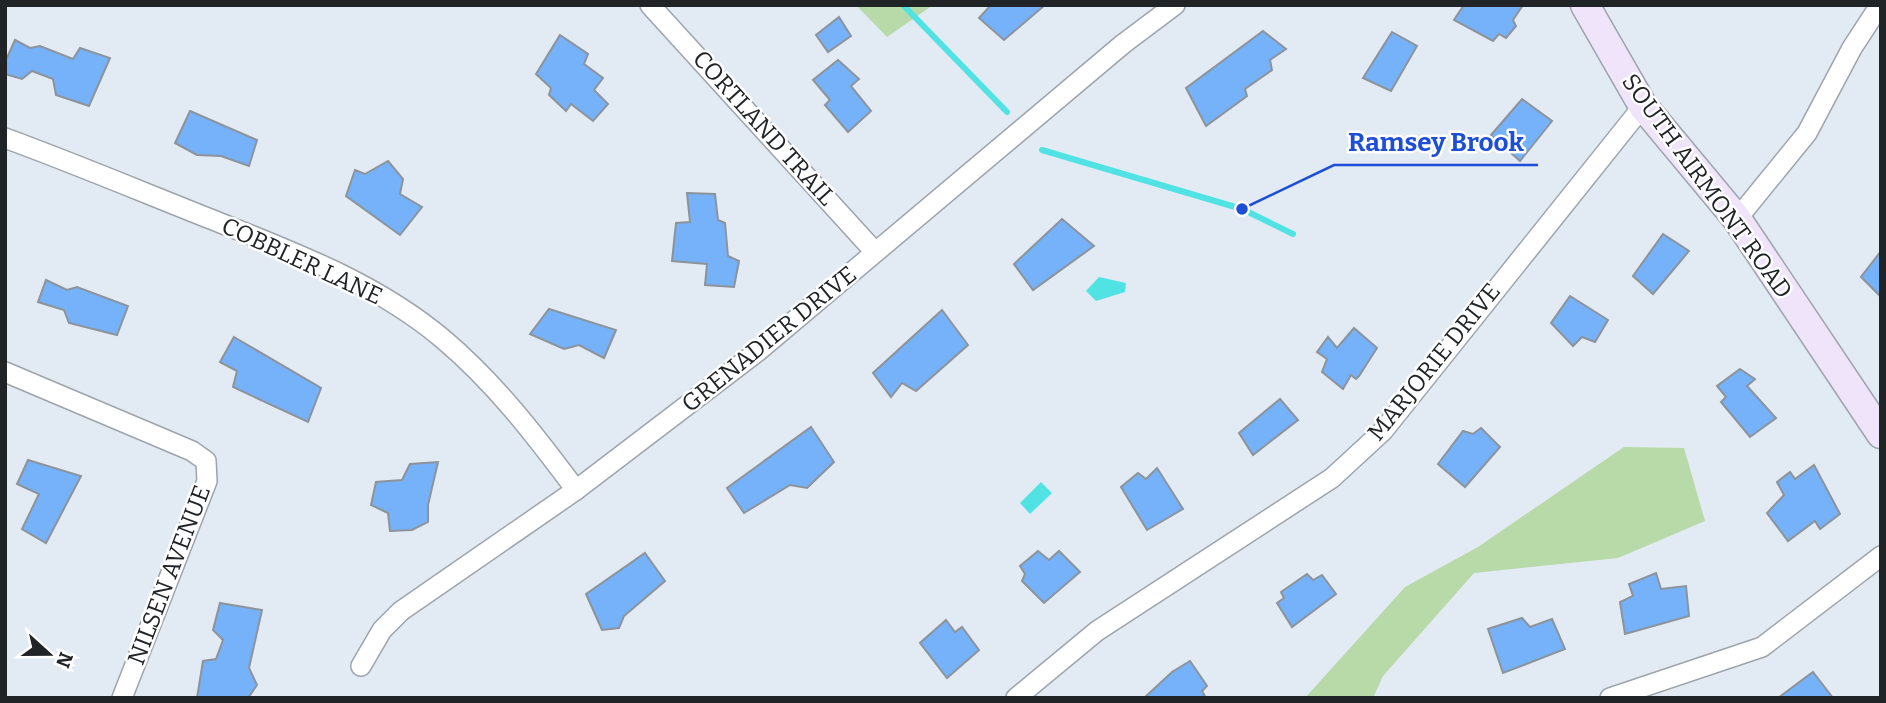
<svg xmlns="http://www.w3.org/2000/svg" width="1886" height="703" font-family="Bitter,serif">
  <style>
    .green { fill: #b7daa8 }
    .water { fill: #51e2e3 }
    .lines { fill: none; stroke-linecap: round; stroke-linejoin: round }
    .stream { stroke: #51e2e3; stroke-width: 6 }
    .building { fill: #76b2fa; stroke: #8c939b; stroke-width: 2 }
    .street-casing { stroke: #9da4ac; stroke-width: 22 }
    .secondary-casing { stroke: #9da4ac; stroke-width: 31 }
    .street { stroke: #fff; stroke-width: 19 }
    .secondary { stroke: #efe4fa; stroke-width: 28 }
    .labels { text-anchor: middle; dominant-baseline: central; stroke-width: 5; stroke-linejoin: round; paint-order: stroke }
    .street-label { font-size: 24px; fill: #212427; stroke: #fff }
    .leader { fill: none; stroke: #1d4ed8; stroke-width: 2.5 }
    .callout-dot { fill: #1d4ed8; stroke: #fff; stroke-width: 2.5 }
    .callout-label { font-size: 26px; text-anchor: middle; font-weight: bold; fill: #1d4ed8; stroke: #fff; stroke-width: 5; stroke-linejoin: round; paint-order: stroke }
  </style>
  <rect width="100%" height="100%" fill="#e2eaf3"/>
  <g class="green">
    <path d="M 856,5 L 933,5 L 887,37 Z"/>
    <path d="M 1624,447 L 1684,448 L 1705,521 L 1618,558 L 1474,573 L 1383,676 L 1373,698 L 1305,698 L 1405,587 L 1478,547 Z"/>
  </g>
  <g class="water">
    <path d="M 1099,277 L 1126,283 L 1125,292 L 1096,301 L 1086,291 Z"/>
    <path d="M 1041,482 L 1052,493 L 1030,514 L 1020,503 Z"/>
  </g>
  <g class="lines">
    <g class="stream">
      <path d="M 903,5 L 1007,112"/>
      <path d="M 1042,150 L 1242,209 L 1293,234"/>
    </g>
  </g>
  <g class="building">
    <path d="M 991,5 L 1045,5 L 1004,40 L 979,18 Z"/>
    <path d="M 1464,5 L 1523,5 L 1513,20 L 1516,26 L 1506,38 L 1499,34 L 1493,41 L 1454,20 Z"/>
    <path d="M 839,17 L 851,36 L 828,52 L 816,35 Z"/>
    <path d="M 1263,31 L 1286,49 L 1270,60 L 1272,70 L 1245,89 L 1247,96 L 1206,126 L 1186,88 Z"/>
    <path d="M 1392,32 L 1417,46 L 1391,91 L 1363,78 Z"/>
    <path d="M 560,35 L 588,54 L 584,64 L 603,78 L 594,90 L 608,104 L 593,121 L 571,104 L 566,111 L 549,95 L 551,88 L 536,74 Z"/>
    <path d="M 15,40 L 30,48 L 40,46 L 73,59 L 80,48 L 110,58 L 89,106 L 56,95 L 53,79 L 32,71 L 22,79 L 5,74 L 5,62 Z"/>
    <path d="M 838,60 L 859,79 L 851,86 L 871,111 L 848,132 L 825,105 L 830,100 L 813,80 Z"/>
    <path d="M 1522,99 L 1552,121 L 1520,161 L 1491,135 Z"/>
    <path d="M 190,111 L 257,140 L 249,166 L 221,156 L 197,155 L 175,143 Z"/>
    <path d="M 388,161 L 403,179 L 400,194 L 422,207 L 400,235 L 346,196 L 355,170 L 365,174 Z"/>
    <path d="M 687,193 L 715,194 L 718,220 L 725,223 L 728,256 L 739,261 L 734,287 L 705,285 L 707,264 L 672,261 L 676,223 L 690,222 Z"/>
    <path d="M 1062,219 L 1094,246 L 1033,290 L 1014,264 Z"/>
    <path d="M 1663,234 L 1689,251 L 1653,294 L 1633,276 Z"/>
    <path d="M 1881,251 L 1881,297 L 1861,277 Z"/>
    <path d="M 46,280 L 67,290 L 77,287 L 128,306 L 117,335 L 69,323 L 64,310 L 38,302 Z"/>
    <path d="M 1570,296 L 1608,320 L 1595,342 L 1582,337 L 1573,346 L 1551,323 Z"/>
    <path d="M 549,309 L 616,330 L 604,358 L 579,345 L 564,349 L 530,334 Z"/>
    <path d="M 942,310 L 968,345 L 916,391 L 902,383 L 891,397 L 873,373 Z"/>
    <path d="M 1354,328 L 1377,348 L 1359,376 L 1356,379 L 1351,375 L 1343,389 L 1322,372 L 1327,359 L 1317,352 L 1328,337 L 1337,348 Z"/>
    <path d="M 234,337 L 321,388 L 308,422 L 233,387 L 237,371 L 220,362 Z"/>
    <path d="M 1740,369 L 1755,379 L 1747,386 L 1776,418 L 1750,437 L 1721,402 L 1726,397 L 1717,386 Z"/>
    <path d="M 1280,399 L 1298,420 L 1253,455 L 1239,433 Z"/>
    <path d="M 811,427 L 834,462 L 807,488 L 790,485 L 744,513 L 727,488 Z"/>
    <path d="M 1481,428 L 1500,447 L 1465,487 L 1438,464 L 1463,431 L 1473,434 Z"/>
    <path d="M 28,460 L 81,476 L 46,543 L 22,529 L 39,494 L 17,484 Z"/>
    <path d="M 438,462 L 428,505 L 428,522 L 412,530 L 390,531 L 388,513 L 371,505 L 376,482 L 402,480 L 410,464 Z"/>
    <path d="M 1814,465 L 1840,514 L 1820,529 L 1815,521 L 1788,541 L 1767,513 L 1784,495 L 1777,482 L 1790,472 L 1795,479 Z"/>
    <path d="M 1157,468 L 1183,509 L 1147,530 L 1121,487 L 1138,473 L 1146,479 Z"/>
    <path d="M 1038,551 L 1049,560 L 1059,551 L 1080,572 L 1044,603 L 1022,581 L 1025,574 L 1020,566 Z"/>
    <path d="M 645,553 L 665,581 L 624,616 L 619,628 L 602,630 L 586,594 Z"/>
    <path d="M 1656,573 L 1661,589 L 1686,586 L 1689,616 L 1625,634 L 1620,602 L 1633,596 L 1629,584 Z"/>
    <path d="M 1307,574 L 1313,580 L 1322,575 L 1336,594 L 1292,627 L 1277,603 L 1284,598 L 1281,592 Z"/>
    <path d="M 220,603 L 262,610 L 249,668 L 257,685 L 248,698 L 197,698 L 203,661 L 216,659 L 223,640 L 213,630 Z"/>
    <path d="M 1522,618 L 1530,627 L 1552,619 L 1565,649 L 1503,673 L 1488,629 Z"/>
    <path d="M 946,620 L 955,632 L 962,627 L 979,650 L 947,678 L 920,643 Z"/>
    <path d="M 1190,661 L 1207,686 L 1202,691 L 1206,698 L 1144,698 L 1172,672 Z"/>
    <path d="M 1813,672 L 1833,698 L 1778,698 Z"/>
  </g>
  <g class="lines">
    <defs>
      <g id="street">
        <path d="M 650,5 L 875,252"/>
        <path d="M 5,138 C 73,163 140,191 208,218 C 290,251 374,281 443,339 C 495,383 535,435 576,490"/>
        <path d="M 1737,219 L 1807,133 L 1852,48 L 1880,5"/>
        <path d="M 5,372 L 192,451 L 206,461 L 207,481 L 122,698"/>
        <path d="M 361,666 L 382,630 L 401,611 L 576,490 L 757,352 L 1123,44 L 1175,5"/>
        <path d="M 1016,698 L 1097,631 L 1332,478 L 1383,431 L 1643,106"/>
        <path d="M 1610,698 L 1762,647 L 1881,556"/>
      </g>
      <path id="secondary" d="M 1585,5 L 1643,106 L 1737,219 L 1881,434"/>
    </defs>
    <use href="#street" class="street-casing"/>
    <use href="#secondary" class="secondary-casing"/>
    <use href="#street" class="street"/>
    <use href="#secondary" class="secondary"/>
  </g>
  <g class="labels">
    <g class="street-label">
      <text transform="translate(764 128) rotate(48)">CORTLAND TRAIL</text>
      <text transform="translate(1707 186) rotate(54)">SOUTH AIRMONT ROAD</text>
      <text transform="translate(302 261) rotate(25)">COBBLER LANE</text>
      <text transform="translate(769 339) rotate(-39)">GRENADIER DRIVE</text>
      <text transform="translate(1434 362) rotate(-51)">MARJORIE DRIVE</text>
      <text transform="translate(169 575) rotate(-69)">NILSEN AVENUE</text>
    </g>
  </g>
  <path class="leader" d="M1242 209L1334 165H1538"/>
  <circle class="callout-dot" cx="1242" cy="209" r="7"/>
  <g class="callout-label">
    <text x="1436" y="151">Ramsey Brook</text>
  </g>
  <rect width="1886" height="703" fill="none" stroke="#212427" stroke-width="14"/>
  <g transform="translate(49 654) rotate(111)" stroke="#ffffff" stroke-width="5" paint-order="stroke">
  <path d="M0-5L12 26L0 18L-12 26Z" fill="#212427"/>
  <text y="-10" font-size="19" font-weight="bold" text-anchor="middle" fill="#212427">N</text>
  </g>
</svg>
